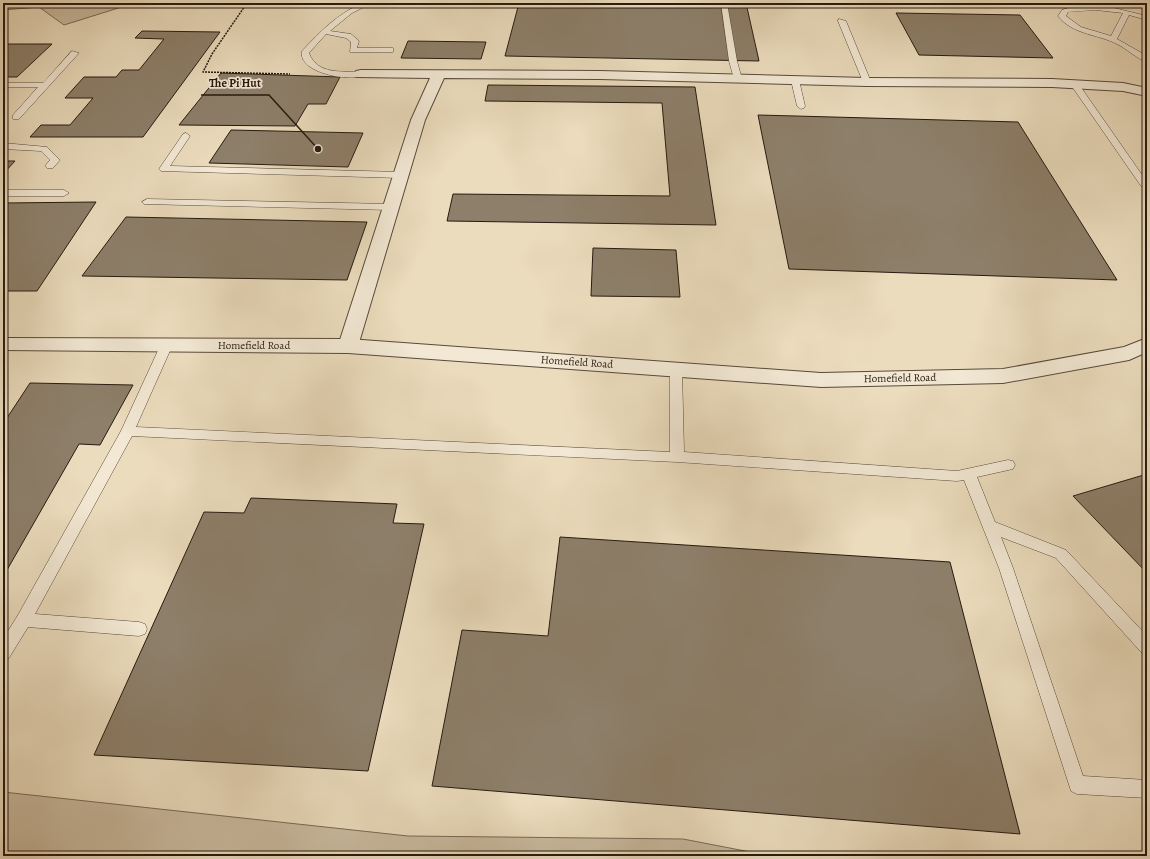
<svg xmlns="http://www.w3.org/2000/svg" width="1150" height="859" font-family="Alegreya,serif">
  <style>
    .green { fill: #cabba0; stroke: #786a58 }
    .building { fill: #8d7f6a; stroke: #271a10 }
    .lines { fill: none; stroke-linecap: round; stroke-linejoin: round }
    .service-casing { stroke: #584a3b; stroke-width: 1 }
    .minor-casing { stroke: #584a3b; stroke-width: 2 }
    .tertiary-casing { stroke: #584a3b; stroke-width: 2 }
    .path { stroke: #271a10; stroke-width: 1.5; stroke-dasharray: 2 1; stroke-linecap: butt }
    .service { fill: #f2e8d4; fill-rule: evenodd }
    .minor { fill: #f2e8d4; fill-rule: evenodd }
    .tertiary { fill: #f2e8d4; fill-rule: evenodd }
    .labels { text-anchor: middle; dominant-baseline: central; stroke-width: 3.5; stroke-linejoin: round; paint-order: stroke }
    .street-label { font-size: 11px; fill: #271a10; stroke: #f2e8d4 }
    .leader { fill: none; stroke: #271a10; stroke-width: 1.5 }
    .callout-dot { fill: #271a10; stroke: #f2e8d4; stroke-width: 1.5 }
    .callout-label { font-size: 12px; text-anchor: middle; font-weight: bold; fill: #271a10; stroke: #f2e8d4; stroke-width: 3.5; stroke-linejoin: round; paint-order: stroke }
  </style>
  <rect width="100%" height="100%" fill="#ebdcbd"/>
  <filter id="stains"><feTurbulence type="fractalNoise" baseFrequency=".005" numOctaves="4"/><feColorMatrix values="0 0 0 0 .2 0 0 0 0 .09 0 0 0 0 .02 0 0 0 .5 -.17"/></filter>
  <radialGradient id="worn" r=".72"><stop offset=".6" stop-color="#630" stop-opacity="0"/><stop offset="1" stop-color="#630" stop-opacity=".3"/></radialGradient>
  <g class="green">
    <path d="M 3,3 L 124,3 L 128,5 L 64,25 L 39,7 L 3,10 Z"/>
    <path d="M 3,792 L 408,836 L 683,839 L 771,856 L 3,856 Z"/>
  </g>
  <g class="building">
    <path d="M 519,3 L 746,3 L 759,61 L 505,56 Z"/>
    <path d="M 896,13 L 1020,15 L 1053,58 L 919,55 Z"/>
    <path d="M 142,31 L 220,32 L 143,137 L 30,137 L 41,125 L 70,125 L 93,98 L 65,98 L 84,77 L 116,77 L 122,70 L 139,70 L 164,39 L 135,38 Z"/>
    <path d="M 408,41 L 486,42 L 481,59 L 401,58 Z"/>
    <path d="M 3,44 L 52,44 L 17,77 L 3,77 Z"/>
    <path d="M 221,73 L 340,77 L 326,104 L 308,104 L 295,126 L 179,125 Z"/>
    <path d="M 488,85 L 695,87 L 716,225 L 447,221 L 453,194 L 670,196 L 662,103 L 485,101 Z"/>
    <path d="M 758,115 L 1018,122 L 1117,280 L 789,269 Z"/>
    <path d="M 231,130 L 363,133 L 348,167 L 209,163 Z"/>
    <path d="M 3,161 L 15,161 L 3,174 Z"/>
    <path d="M 96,202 L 37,291 L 3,291 L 3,203 Z"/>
    <path d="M 126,217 L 367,222 L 347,280 L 82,276 Z"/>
    <path d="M 593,248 L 676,250 L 680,297 L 591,296 Z"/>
    <path d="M 30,383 L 133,385 L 100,445 L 79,444 L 3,577 L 3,424 Z"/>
    <path d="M 1147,474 L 1147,573 L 1073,496 Z"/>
    <path d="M 251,498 L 397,504 L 393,523 L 424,524 L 368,771 L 94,755 L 204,512 L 244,513 Z"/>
    <path d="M 560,537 L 950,562 L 1020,834 L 432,786 L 462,630 L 548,636 Z"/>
  </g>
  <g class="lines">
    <defs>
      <g id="service">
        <path d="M 363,3 L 372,3 L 352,13 L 330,31 L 351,34 L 359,41 L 357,48 L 393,48 L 393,52 L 350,52 L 351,42 L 346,38 L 326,34 L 309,53 C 317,75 342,71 361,72 L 365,74 C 355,83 297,74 302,51 C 320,32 338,13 363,3 Z"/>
        <path d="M 721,3 L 727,3 L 737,61 L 742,79 L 738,81 L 734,79 L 729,61 Z"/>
        <path d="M 1075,6 L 1106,6 L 1147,16 L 1147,20 L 1129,15 L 1117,39 L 1147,56 L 1147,62 C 1137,59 1127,49 1117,44 C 1098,34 1073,35 1058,16 L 1062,10 ZM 1096,10 L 1123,13 L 1111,36 L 1081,27 L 1066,16 L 1068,12 Z"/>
        <path d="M 839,19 L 846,21 L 871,82 L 870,84 L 863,82 L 838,21 Z"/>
        <path d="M 72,51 L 79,53 L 19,119 L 13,119 L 13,115 L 38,87 L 3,87 L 3,83 L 43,83 Z"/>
        <path d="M 792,78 L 799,80 L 805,106 L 804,108 L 801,109 L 797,106 L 791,80 Z"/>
        <path d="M 1072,83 L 1078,83 L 1147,182 L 1147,186 L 1141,186 L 1071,85 Z"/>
        <path d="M 186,133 L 190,136 L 170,166 L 401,172 L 406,175 L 401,178 L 161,171 L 159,169 L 183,134 Z"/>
        <path d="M 3,143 L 47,147 L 60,160 L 53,168 L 47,168 L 45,166 L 50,160 L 41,151 L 3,149 Z"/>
        <path d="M 3,190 L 64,190 L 69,193 L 64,196 L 3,196 Z"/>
        <path d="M 147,199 L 391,204 L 396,207 L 391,210 L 144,204 L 142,202 Z"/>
        <path d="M 167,340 L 173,344 L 136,427 L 670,452 L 670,370 L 672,367 L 680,367 L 682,370 L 684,452 L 957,471 L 1008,460 L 1013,461 L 1015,465 L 1013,469 L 977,477 L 995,522 L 1066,550 L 1147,636 L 1147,654 L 1141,652 L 1056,558 L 1001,537 L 1013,568 L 1083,776 L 1147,780 L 1147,798 L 1077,794 L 1071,791 L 999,568 L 964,480 L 957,481 L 677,462 L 132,436 L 35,614 L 139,622 L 145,624 L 147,629 L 145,634 L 139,636 L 28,627 L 9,658 L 3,660 L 3,639 L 18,615 L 121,431 L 161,344 Z"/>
      </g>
      <path id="minor" d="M 361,70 L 600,71 L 867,78 L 1052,79 L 1123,83 L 1147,88 L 1147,96 L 1123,91 L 1052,87 L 867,86 L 600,79 L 444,78 L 425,120 L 358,346 L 355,351 L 348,353 L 341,351 L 338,346 L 411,120 L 430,78 L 356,77 L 354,74 L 356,71 Z"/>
      <path id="tertiary" d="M 3,338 L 348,339 L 821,373 L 1003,369 L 1124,347 L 1147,338 L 1147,352 L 1129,360 L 1003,383 L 821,387 L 348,353 L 3,350 Z"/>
    </defs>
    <use href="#service" class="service-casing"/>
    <use href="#minor" class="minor-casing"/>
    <use href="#tertiary" class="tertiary-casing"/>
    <path class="path" d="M 247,3 L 212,54 L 203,72 L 290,74"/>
    <use href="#service" class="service"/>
    <use href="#minor" class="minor"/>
    <use href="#tertiary" class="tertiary"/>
  </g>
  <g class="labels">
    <g class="street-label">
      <text x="254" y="345">Homefield Road</text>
      <text transform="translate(577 362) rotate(4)">Homefield Road</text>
      <text transform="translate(900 378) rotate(-1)">Homefield Road</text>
    </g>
  </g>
  <path class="leader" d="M318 149L269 95H201"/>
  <circle class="callout-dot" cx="318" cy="149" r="4"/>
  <g class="callout-label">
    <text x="235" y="87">The Pi Hut</text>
  </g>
  <rect width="1150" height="859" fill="none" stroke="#ebdcbd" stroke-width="16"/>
  <rect x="4" y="4" width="1142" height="851" fill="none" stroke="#271a10" stroke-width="2"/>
  <rect x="8" y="8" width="1134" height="843" fill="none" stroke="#271a10"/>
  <rect width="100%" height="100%" filter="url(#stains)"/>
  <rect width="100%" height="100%" fill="url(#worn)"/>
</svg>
